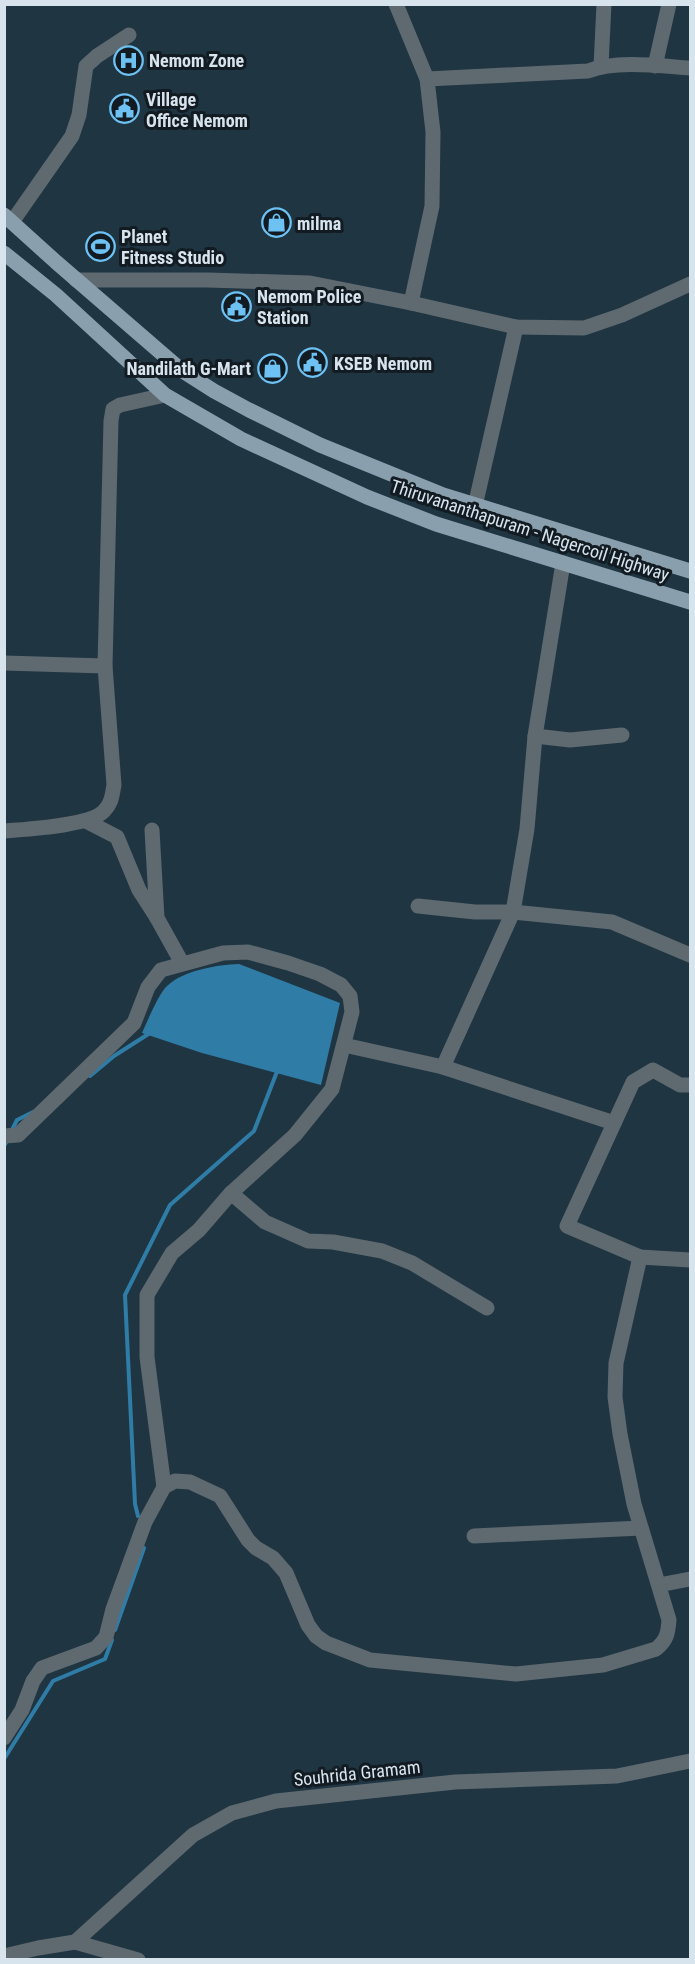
<svg xmlns="http://www.w3.org/2000/svg" width="695" height="1964" font-family="'Roboto Condensed',sans-serif">
  <style>
    .built { fill: #244152 }
    .water { fill: #2f7da7 }
    .lines { fill: none; stroke-linecap: round; stroke-linejoin: round }
    .stream { stroke: #2f7da7; stroke-width: 4 }
    .minor { stroke: #5f6970; stroke-width: 15 }
    .major { stroke: #8a9fad; stroke-width: 15 }
    .labels { text-anchor: middle; dominant-baseline: central; stroke-width: 6; stroke-linejoin: round; paint-order: stroke }
    .poi-label { font-size: 18px; font-weight: bold; fill: #d7e4ed; stroke: #121b21; text-anchor: start }
    .street-label { font-size: 18px; fill: #d7e4ed; stroke: #121b21 }
  </style>
  <rect width="100%" height="100%" fill="#1f3542"/>
  <path class="built" d="M 125,49 L 142,58 L 139,71 L 112,62 Z"/>
  <path class="water" d="M 239,964 L 340,1003 L 321,1085 L 202,1053 L 142,1033 C 147,1022 159,993 167,986 C 184,970 217,965 239,964 Z"/>
  <g class="lines">
    <g class="stream">
      <path d="M 90,1076 L 114,1056 L 150,1033"/>
      <path d="M 11,1132 L 17,1120 L 33,1112"/>
      <path d="M 4,1146 L 8,1139"/>
      <path d="M 138,1516 L 135,1504 L 125,1295 L 170,1205 L 254,1131 L 278,1069"/>
      <path d="M 115,1630 L 144,1548"/>
      <path d="M 4,1759 L 53,1681 L 105,1659 L 112,1640"/>
    </g>
    <g class="minor">
      <path d="M 396,4 L 427,79 L 433,132 L 432,206 L 411,303"/>
      <path d="M 601,66 L 604,4"/>
      <path d="M 655,66 L 669,4"/>
      <path d="M 427,79 L 588,71 C 617,60 660,66 690,68"/>
      <path d="M 12,222 L 72,136 L 79,115 L 86,66 L 97,56 L 129,35"/>
      <path d="M 76,280 L 208,280 L 310,283 L 411,303 L 516,327 L 584,328 L 622,315 L 690,284"/>
      <path d="M 475,506 L 516,327"/>
      <path d="M 4,663 L 105,666"/>
      <path d="M 535,736 L 570,740 L 622,735"/>
      <path d="M 86,821 L 117,837 L 139,890 L 157,918"/>
      <path d="M 152,830 L 157,918 L 182,963"/>
      <path d="M 4,831 C 27,829 90,826 104,811 C 112,803 112,795 114,785 L 105,666 L 111,421 L 113,409 L 120,405 L 165,395"/>
      <path d="M 418,906 L 475,912 L 513,912 L 612,922 L 690,955"/>
      <path d="M 344,1045 L 443,1067 L 513,912 L 527,829 L 535,736 L 563,563"/>
      <path d="M 443,1067 L 614,1123"/>
      <path d="M 690,1085 L 680,1085 L 653,1070 L 633,1082 L 567,1226 L 640,1257 L 690,1260"/>
      <path d="M 4,1136 L 18,1135 L 134,1023 L 148,987 L 161,970 L 223,953 L 248,952 L 288,963 L 320,974 L 341,985 L 350,996 L 352,1012 L 332,1089 L 295,1135 L 231,1193 L 199,1230 L 172,1253 L 147,1295 L 147,1357 L 164,1487"/>
      <path d="M 231,1193 L 265,1222 L 308,1241 L 333,1242 L 382,1251 L 412,1263 L 487,1308"/>
      <path d="M 474,1536 L 641,1528"/>
      <path d="M 659,1585 L 690,1579"/>
      <path d="M 4,1738 L 22,1710 L 33,1681 L 42,1668 L 96,1648 L 106,1637 L 113,1609 L 145,1522 L 164,1487 L 175,1481 L 190,1482 L 220,1496 L 248,1540 L 256,1548 L 273,1558 L 286,1573 L 308,1625 L 316,1636 L 326,1643 L 370,1660 L 516,1674 L 603,1665 L 656,1649 C 667,1640 668,1633 669,1620 L 634,1504 L 620,1434 L 615,1397 L 616,1363 L 640,1257"/>
      <path d="M 75,1942 L 193,1835 L 232,1813 L 276,1801 L 455,1782 L 617,1776 L 690,1761"/>
      <path d="M 4,1956 L 38,1948 L 75,1942 L 138,1960"/>
    </g>
    <g class="major">
      <path d="M 4,215 L 56,262 L 181,370 L 214,391 L 249,410 L 320,445 L 443,495 L 690,571"/>
      <path d="M 4,253 L 56,295 L 165,395 L 241,439 L 367,497 L 436,524 L 690,602"/>
    </g>
  </g>
  <defs>
    <symbol id="hospital-ring" viewBox="-11 -11 22 22"><circle r="9.5" fill="#121b21" stroke="#6ec2f3" stroke-width="1.5"/><path d="M-5-5h3v3.5h4V-5h3V5h-3V1.5h-4V5h-3Z" fill="#6ec2f3"/></symbol>
    <symbol id="civic-ring" viewBox="-11 -11 22 22"><circle r="9.5" fill="#121b21" stroke="#6ec2f3" stroke-width="1.5"/><path d="M-.6-6.5H3V-4.5H.6V-3L4-1V1h2V6H-6V1h2V-1L-.6-3ZM-1.2 2.5V6h2.4V2.5Z" fill="#6ec2f3"/></symbol>
    <symbol id="shop-ring" viewBox="-11 -11 22 22"><circle r="9.5" fill="#121b21" stroke="#6ec2f3" stroke-width="1.5"/><path d="M-5-2.5h2.3a2.7 3.5 0 0 1 5.4 0H5L5.5 6h-11ZM-1.5-2.5h3a1.5 2.3 0 0 0-3 0Z" fill="#6ec2f3"/></symbol>
    <symbol id="stadium-ring" viewBox="-11 -11 22 22"><circle r="9.5" fill="#121b21" stroke="#6ec2f3" stroke-width="1.5"/><path d="M0-5a6.5 5 0 1 0 0 10a6.5 5 0 1 0 0-10ZM-3.5-1.8h7v3.6h-7Z" fill="#6ec2f3"/></symbol>
  </defs>
  <g fill-rule="evenodd">
    <use href="#hospital-ring" x="112" y="44" width="33" height="33"/>
    <use href="#civic-ring" x="108" y="92" width="33" height="33"/>
    <use href="#shop-ring" x="260" y="206" width="33" height="33"/>
    <use href="#stadium-ring" x="84" y="230" width="33" height="33"/>
    <use href="#civic-ring" x="220" y="290" width="33" height="33"/>
    <use href="#civic-ring" x="296" y="346" width="33" height="33"/>
    <use href="#shop-ring" x="256" y="352" width="33" height="33"/>
  </g>
  <g class="labels">
    <g class="poi-label">
      <text x="149" y="60">Nemom Zone</text>
      <text x="146" y="99">Village<tspan x="146" dy="21">Office Nemom</tspan></text>
      <text x="297" y="223">milma</text>
      <text x="121" y="236">Planet<tspan x="121" dy="21">Fitness Studio</tspan></text>
      <text x="257" y="296">Nemom Police<tspan x="257" dy="21">Station</tspan></text>
      <text x="334" y="363">KSEB Nemom</text>
      <text x="251" y="368" text-anchor="end">Nandilath G-Mart</text>
    </g>
    <g class="street-label">
      <text transform="translate(530 530) rotate(18)">Thiruvananthapuram - Nagercoil Highway</text>
      <text transform="translate(357 1773) rotate(-6)">Souhrida Gramam</text>
    </g>
  </g>
  <rect width="695" height="1964" fill="none" stroke="#d7e4ed" stroke-width="12"/>
</svg>
